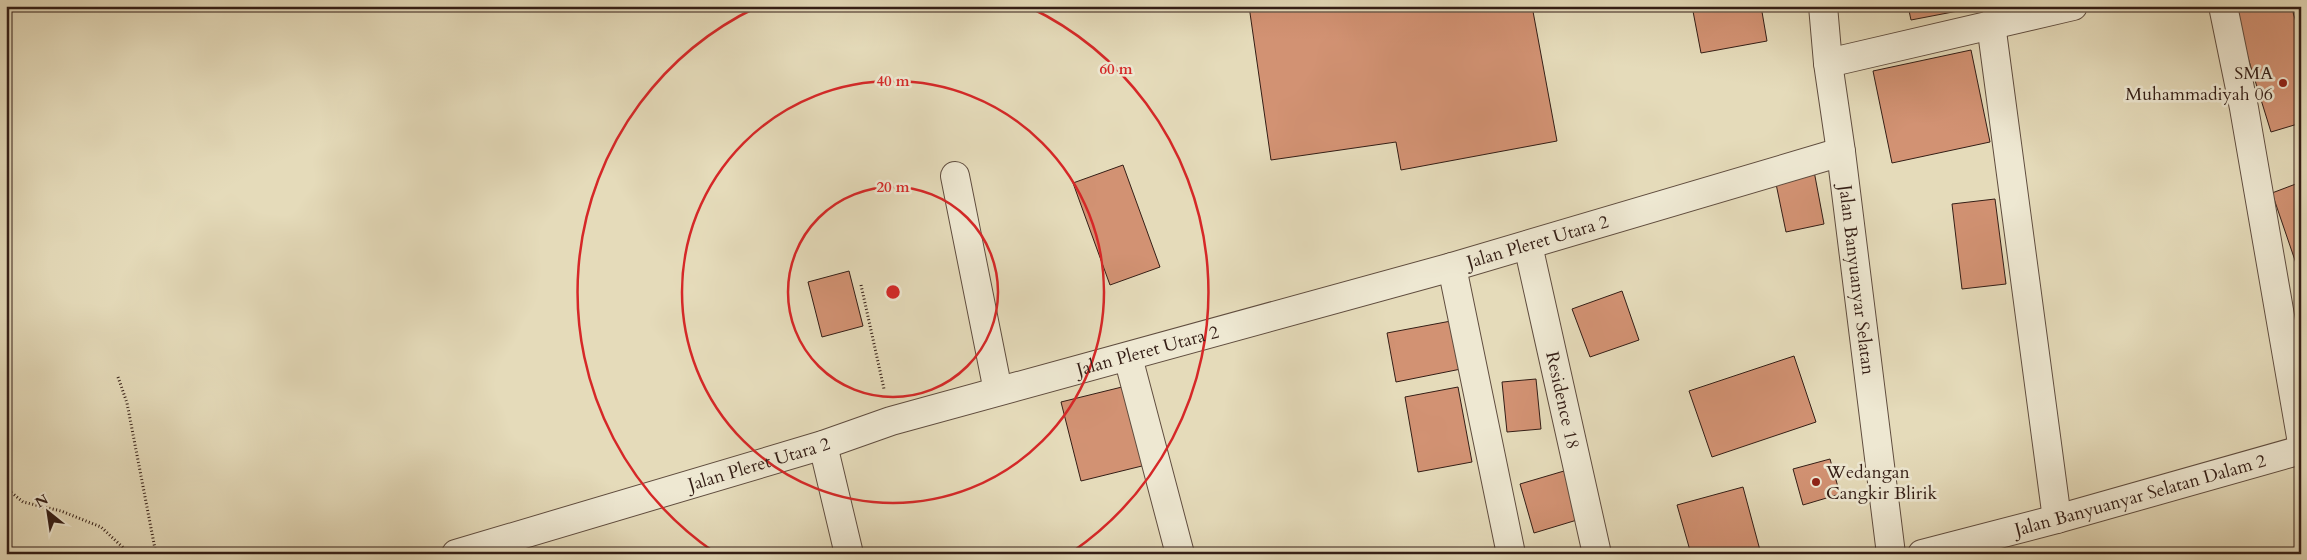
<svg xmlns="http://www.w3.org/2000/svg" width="2307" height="560" font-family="Cardo,serif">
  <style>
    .building { fill: #d29273; stroke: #341e16 }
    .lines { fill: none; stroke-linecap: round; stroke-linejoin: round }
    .minor-casing { stroke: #604d3f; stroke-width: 30 }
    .path { stroke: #341e16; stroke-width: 3; stroke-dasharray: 1 2.5; stroke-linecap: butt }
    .minor { stroke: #eee8d2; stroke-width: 28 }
    .ring { fill: none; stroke: #d62828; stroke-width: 2.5 }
    .poi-dot { fill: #8f2418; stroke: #eee8d2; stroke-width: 2 }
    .labels { text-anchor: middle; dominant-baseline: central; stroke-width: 5; stroke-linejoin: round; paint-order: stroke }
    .poi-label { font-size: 18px; fill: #341e16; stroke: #eee8d2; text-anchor: end }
    .street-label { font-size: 18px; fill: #341e16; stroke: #eee8d2 }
    .centre { fill: #d62828; stroke: #eee8d2; stroke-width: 2.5 }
    .ring-label { font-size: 15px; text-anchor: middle; font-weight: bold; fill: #d62828; stroke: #eee8d2; stroke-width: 5; stroke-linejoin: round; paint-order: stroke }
  </style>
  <rect width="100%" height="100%" fill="#e5dbba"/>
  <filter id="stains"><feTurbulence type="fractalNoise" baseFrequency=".004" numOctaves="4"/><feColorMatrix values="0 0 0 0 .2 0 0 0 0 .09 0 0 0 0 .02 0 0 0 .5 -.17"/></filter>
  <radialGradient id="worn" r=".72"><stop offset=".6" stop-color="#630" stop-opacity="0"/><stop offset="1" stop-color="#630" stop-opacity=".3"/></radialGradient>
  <g class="building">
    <path d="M 1249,6 L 1532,6 L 1557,141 L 1401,170 L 1396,142 L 1271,160 Z"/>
    <path d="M 1692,6 L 1761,6 L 1767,41 L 1701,53 Z"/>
    <path d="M 1908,6 L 1984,6 L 1911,20 Z"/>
    <path d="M 2232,6 L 2291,6 L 2301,38 L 2301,123 L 2271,132 Z"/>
    <path d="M 1971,50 L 1990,142 L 1892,163 L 1873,71 Z"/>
    <path d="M 1123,165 L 1160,267 L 1110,285 L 1073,183 Z"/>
    <path d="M 1814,171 L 1824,224 L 1786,232 L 1775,179 Z"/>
    <path d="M 2301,182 L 2301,278 L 2272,193 Z"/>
    <path d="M 1995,199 L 2006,284 L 1962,289 L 1952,204 Z"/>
    <path d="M 849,271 L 863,326 L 822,337 L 808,282 Z"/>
    <path d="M 1622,291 L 1639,340 L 1590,357 L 1572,309 Z"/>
    <path d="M 1451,321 L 1461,369 L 1396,382 L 1387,333 Z"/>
    <path d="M 1794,356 L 1816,422 L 1712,457 L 1689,391 Z"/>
    <path d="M 1536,379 L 1541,429 L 1507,432 L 1502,382 Z"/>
    <path d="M 1126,386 L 1146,465 L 1081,481 L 1061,402 Z"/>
    <path d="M 1458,387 L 1472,462 L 1418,472 L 1405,397 Z"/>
    <path d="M 1830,459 L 1840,494 L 1803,505 L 1793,469 Z"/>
    <path d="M 1564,471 L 1577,520 L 1534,533 L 1520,484 Z"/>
    <path d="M 1743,487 L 1761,554 L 1691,554 L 1677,505 Z"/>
    <path d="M 1576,550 L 1577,554 L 1557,554 Z"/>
  </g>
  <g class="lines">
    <defs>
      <g id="minor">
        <path id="s1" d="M 1823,6 L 1828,63 L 1841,152 L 1891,554"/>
        <path d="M 2223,6 L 2244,108 L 2301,437"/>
        <path d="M 1991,24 L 2057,519"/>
        <path d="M 1828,63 L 2073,6"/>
        <path d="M 955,176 L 998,391"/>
        <path id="s2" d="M 1528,245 L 1597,554"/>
        <path d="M 1452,267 L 1511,554"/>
        <path d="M 1128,357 L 1180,554"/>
        <path d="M 823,445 L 849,554"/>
        <path id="s3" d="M 456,554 L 823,445 L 891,421 L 1452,267 L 1841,152"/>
        <path id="s4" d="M 1922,554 L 2057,519 L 2301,450"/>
      </g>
    </defs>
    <use href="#minor" class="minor-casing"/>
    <g class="path">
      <path d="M 861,285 L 884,389"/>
      <path d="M 118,377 L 127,403 L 156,554"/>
      <path d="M 6,488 L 23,502 L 61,511 L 101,527 L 130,554"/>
    </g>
    <use href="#minor" class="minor"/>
  </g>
  <g class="ring">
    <circle cx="893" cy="292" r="105"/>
    <circle cx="893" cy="292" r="211"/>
    <path d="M714 552A316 316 0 0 1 757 7M1029 7A316 316 0 0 1 1072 552"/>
  </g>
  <g class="poi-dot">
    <circle cx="2283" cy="83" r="5"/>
    <circle cx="1816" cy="482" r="5"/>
  </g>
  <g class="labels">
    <g class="poi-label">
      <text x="2273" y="73">SMA<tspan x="2273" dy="21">Muhammadiyah 06</tspan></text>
      <text x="1826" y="472" text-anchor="start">Wedangan<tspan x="1826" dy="21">Cangkir Blirik</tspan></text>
    </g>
    <g class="street-label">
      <text stroke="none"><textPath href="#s3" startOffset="1126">Jalan Pleret Utara 2</textPath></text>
      <text stroke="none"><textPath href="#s1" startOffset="276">Jalan Banyuanyar Selatan</textPath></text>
      <text stroke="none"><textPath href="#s3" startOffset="721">Jalan Pleret Utara 2</textPath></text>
      <text stroke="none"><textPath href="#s2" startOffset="159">Residence 18</textPath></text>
      <text stroke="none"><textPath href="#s3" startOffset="316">Jalan Pleret Utara 2</textPath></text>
      <text stroke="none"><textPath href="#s4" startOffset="226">Jalan Banyuanyar Selatan Dalam 2</textPath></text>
    </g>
  </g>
  <circle cx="893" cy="292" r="8" class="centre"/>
  <g class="ring-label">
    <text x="1116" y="74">60 m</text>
    <text x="893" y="86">40 m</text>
    <text x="893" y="192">20 m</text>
  </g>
  <rect width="2307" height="560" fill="none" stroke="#e5dbba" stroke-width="25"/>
  <rect x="8" y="8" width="2292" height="545" fill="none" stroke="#341e16" stroke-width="2.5"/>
  <rect x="12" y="12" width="2282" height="535" fill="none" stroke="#341e16"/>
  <g transform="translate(48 512) rotate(330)" stroke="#eee8d2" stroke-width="4" paint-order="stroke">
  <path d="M0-4L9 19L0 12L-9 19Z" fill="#341e16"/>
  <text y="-8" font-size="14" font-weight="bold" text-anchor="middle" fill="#341e16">N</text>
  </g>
  <rect width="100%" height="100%" filter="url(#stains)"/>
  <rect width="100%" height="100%" fill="url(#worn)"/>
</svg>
